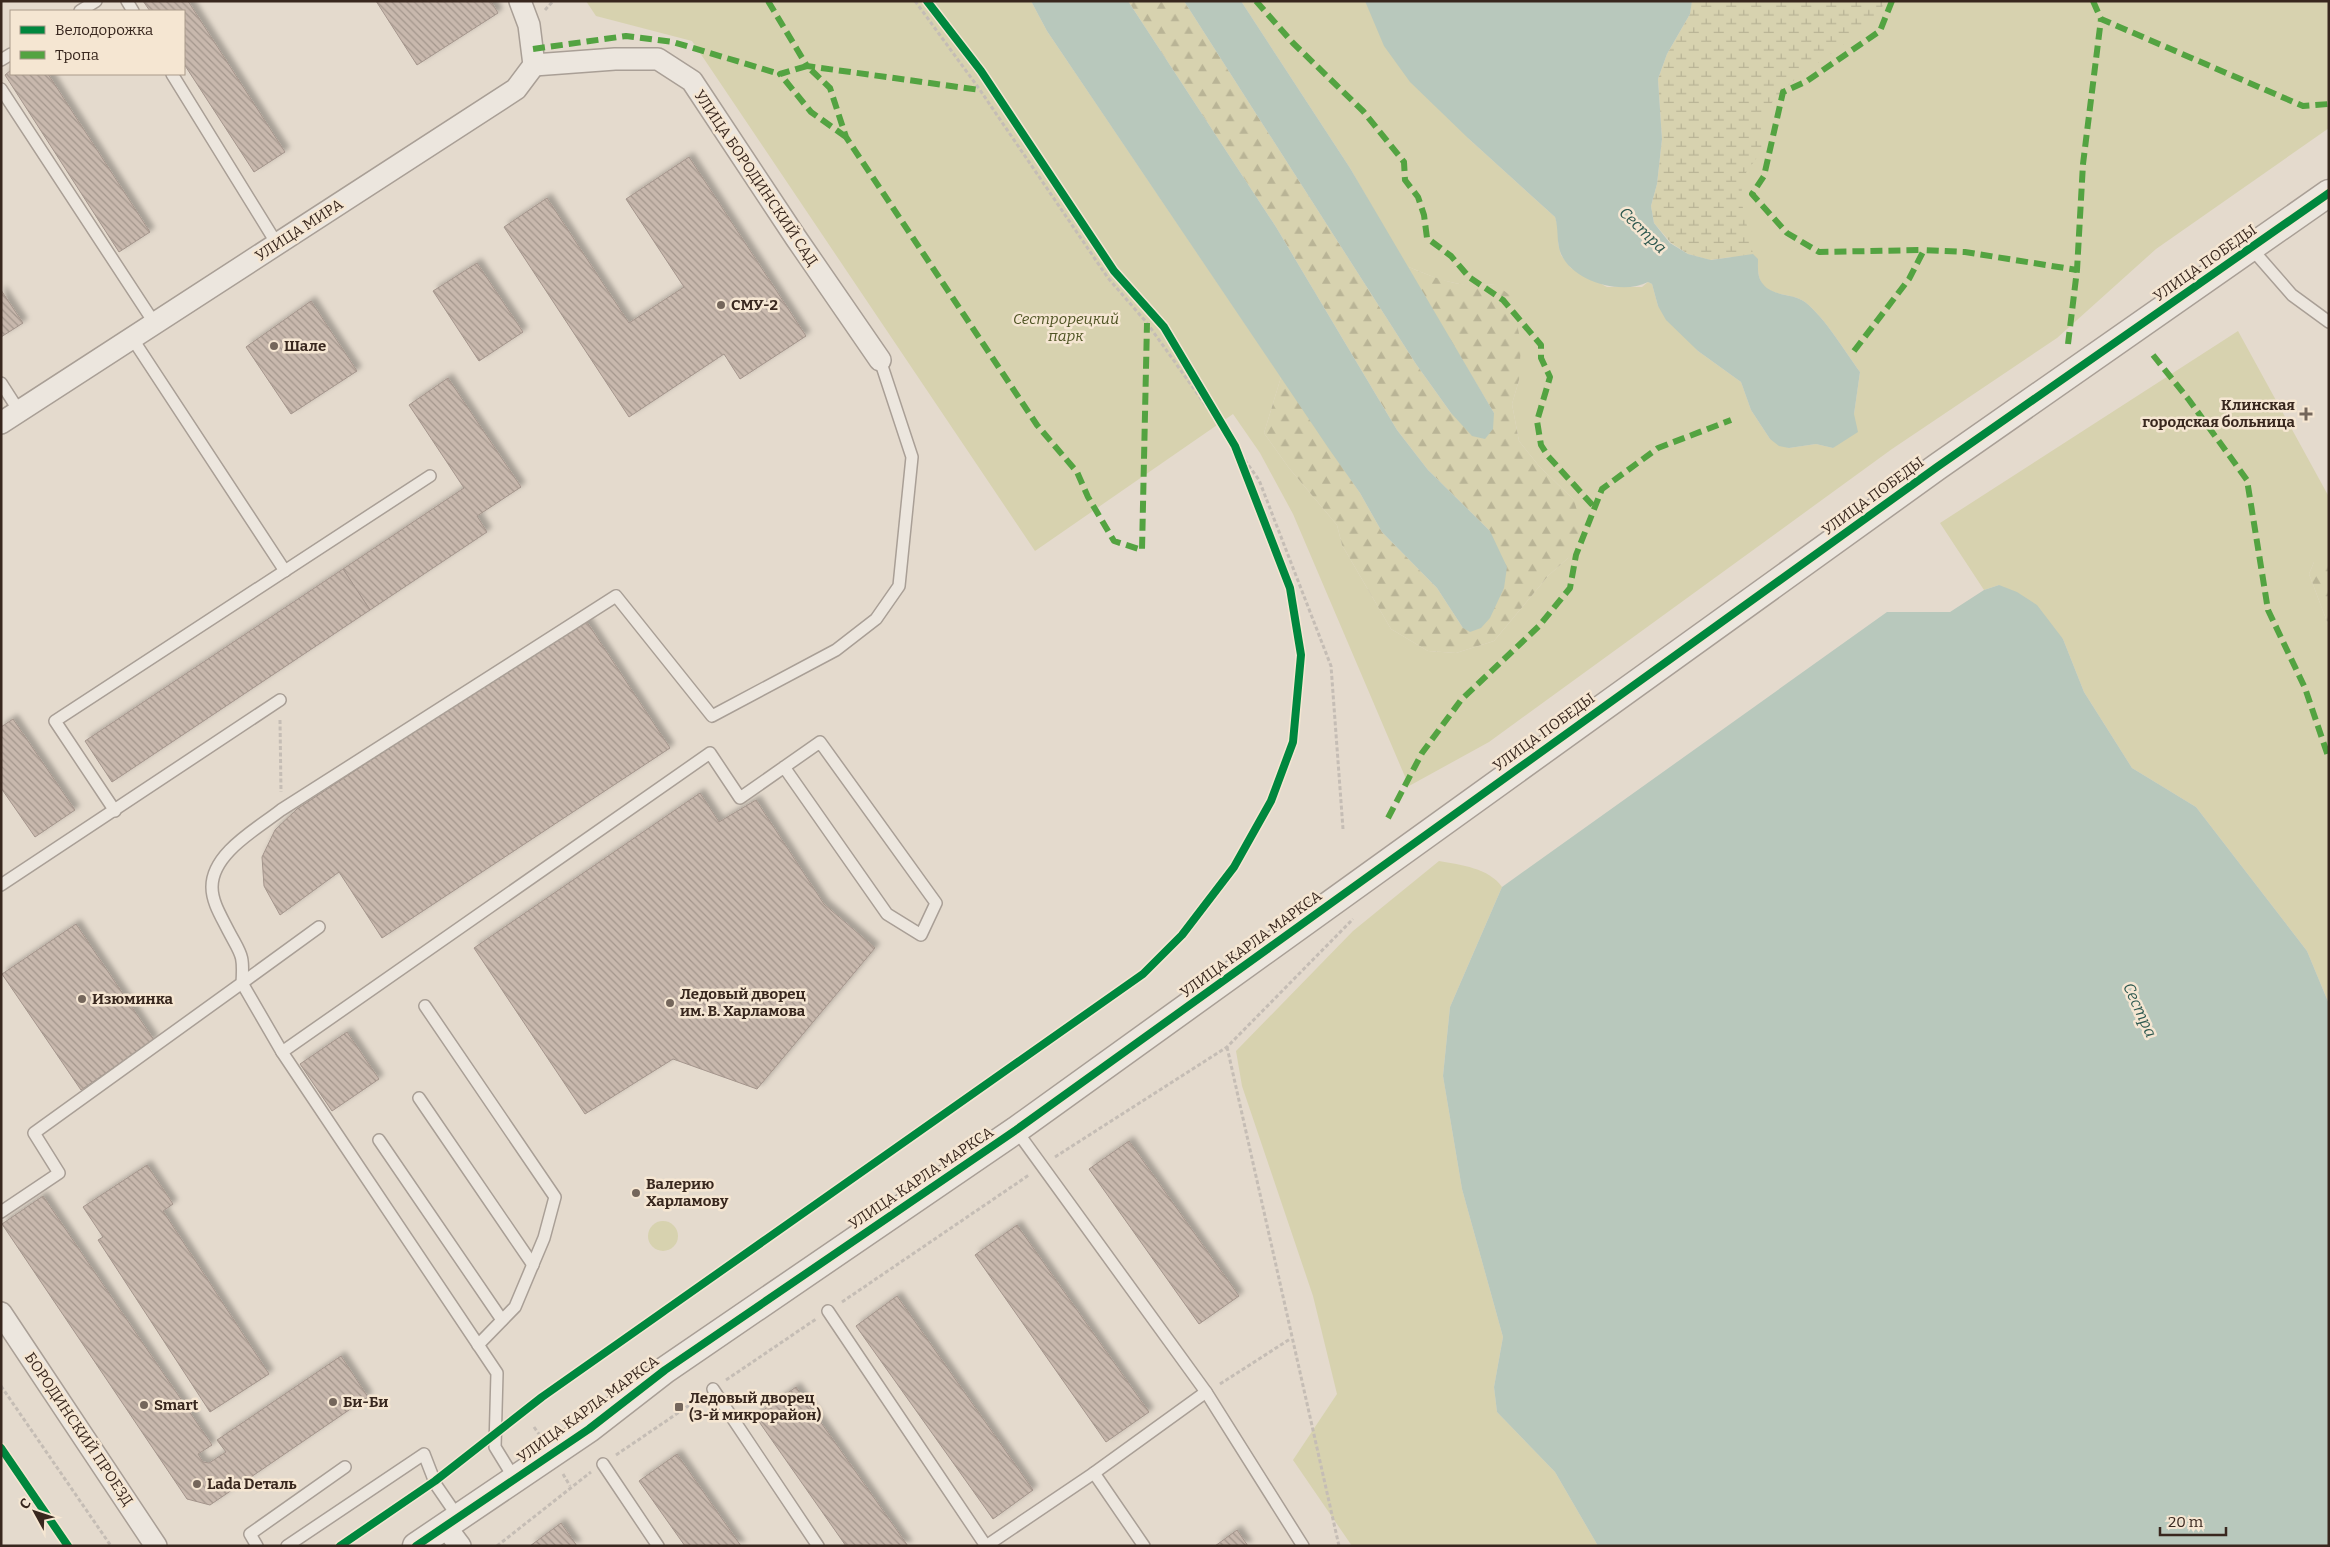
<svg xmlns="http://www.w3.org/2000/svg" width="2330" height="1547" font-family="Bitter,serif">
  <style>
    .green { fill: #d7d2af }
    .forest { fill: url(#forest-firs) }
    .wetland { fill: url(#wetland-marsh) }
    .water { fill: #b8c8bc }
    .building { fill: url(#building-back-hatch); stroke: #a4958c; filter: url(#shadow) }
    .lines { fill: none; stroke-linecap: round; stroke-linejoin: round }
    .service-casing { stroke: #a99f96; stroke-width: 14 }
    .minor-casing { stroke: #a99f96; stroke-width: 24 }
    .tertiary-casing { stroke: #a99f96; stroke-width: 29 }
    .path { stroke: #c5bdb5; stroke-width: 3; stroke-dasharray: 4 2.5; stroke-linecap: butt }
    .service { stroke: #ece6de; stroke-width: 11 }
    .minor { stroke: #ece6de; stroke-width: 21 }
    .tertiary { stroke: #ece6de; stroke-width: 26 }
    .quiet { stroke: #53a341; stroke-width: 6; stroke-dasharray: 12 6; stroke-linecap: butt }
    .cycleway-casing { stroke: #f5e6d2; stroke-width: 11 }
    .cycleway { stroke: #00873e; stroke-width: 8 }
    .poi-dot { fill: #74665b; stroke: #f5e6d2; stroke-width: 2 }
    .labels { text-anchor: middle; dominant-baseline: central; stroke-width: 5; stroke-linejoin: round; paint-order: stroke }
    .street-label { font-size: 15px; fill: #38271e; stroke: #f5e6d2 }
    .poi-label { font-size: 15px; font-weight: bold; fill: #38271e; stroke: #f5e6d2; text-anchor: start }
    .park-label { font-size: 15px; font-style: italic; fill: #4f5424; stroke: #f5e6d2 }
    .water-label { font-size: 16px; font-style: italic; fill: #2d584f; stroke: #f5e6d2 }
  </style>
  <defs>
    <pattern id="forest-firs" width="22" height="20" patternUnits="userSpaceOnUse" patternTransform="scale(1.25)"><rect width="22" height="20" fill="#d7d2af"/><path d="M5 1l3.5 6h-7zM16 11l3.5 6h-7z" fill="#b9b496"/></pattern>
    <pattern id="wetland-marsh" width="20" height="14" patternUnits="userSpaceOnUse" patternTransform="scale(1.25)"><rect width="20" height="14" fill="#d7d2af"/><path d="M1 5h8M5 5V1M11 12h8M15 12V8" fill="none" stroke="#b9b496"/></pattern>
    <pattern id="building-back-hatch" width="6" height="6" patternUnits="userSpaceOnUse" patternTransform="scale(1.25)"><rect width="6" height="6" fill="#c8b8ad"/><path d="M-1 5l2 2M0 0l6 6M5-1l2 2" fill="none" stroke="#a3968c"/></pattern>
    <filter id="shadow"><feDropShadow dx="4.5" dy="-4.5" stdDeviation="2.5" flood-color="#0004"/></filter>
  </defs>
  <rect width="100%" height="100%" fill="#e4dacd"/>
  <g class="green">
    <path d="M 586,1 L 1031,1 L 1047,31 L 1281,377 L 1264,433 L 1289,468 L 1337,525 L 1342,545 L 1391,629 L 1428,651 L 1456,653 L 1494,641 L 1548,576 L 1568,558 L 1574,500 L 1539,466 L 1519,441 L 1512,404 L 1519,380 L 1495,284 L 1469,286 L 1441,280 L 1406,266 L 1350,168 L 1241,1 L 1365,1 L 1469,139 L 1555,217 L 1558,227 L 1558,243 L 1561,255 L 1571,268 L 1607,287 L 1642,287 L 1648,282 L 1652,284 L 1658,306 L 1698,351 L 1741,382 L 1751,410 L 1770,439 L 1789,448 L 1816,444 L 1833,448 L 1854,414 L 1860,372 C 1844,350 1826,319 1805,302 C 1793,293 1773,297 1763,285 C 1757,277 1758,268 1758,259 L 1731,257 L 1690,14 L 1692,1 L 2329,1 L 2329,128 L 2156,249 L 2057,338 L 1892,449 L 1489,742 L 1409,786 L 1293,514 L 1260,453 L 1233,414 L 1035,551 L 692,41 L 596,16 Z"/>
    <path d="M 2238,331 L 2329,497 L 2329,562 L 2314,562 L 2309,574 L 2329,627 L 2329,1004 L 2307,951 L 2196,807 L 2132,768 L 2084,692 L 2063,639 L 1999,585 L 1984,590 L 1940,523 Z"/>
    <path d="M 1439,861 C 1461,865 1489,868 1502,887 L 1450,1007 L 1443,1076 L 1462,1189 L 1503,1337 L 1494,1387 L 1497,1412 L 1555,1472 L 1598,1546 L 1352,1546 L 1293,1460 L 1337,1394 L 1313,1296 L 1242,1086 L 1236,1051 L 1353,931 Z"/>
    <circle cx="663" cy="1236" r="15"/>
  </g>
  <g class="forest">
    <path d="M 1128,1 L 1184,1 L 1416,364 L 1451,413 L 1494,413 L 1406,266 C 1441,280 1457,288 1495,284 L 1511,296 L 1521,343 L 1519,380 L 1512,404 L 1519,441 L 1539,466 L 1574,500 L 1583,532 L 1568,558 L 1548,576 L 1494,641 L 1456,653 L 1428,651 L 1391,629 L 1342,545 L 1337,525 L 1289,468 L 1264,433 L 1281,377 L 1360,493 L 1382,532 L 1437,588 L 1463,628 L 1490,531 L 1428,470 L 1397,430 L 1276,227 Z"/>
    <path d="M 2314,562 L 2329,562 L 2329,627 L 2309,574 Z"/>
  </g>
  <path class="wetland" d="M 1692,1 L 1886,1 C 1865,35 1829,54 1798,77 C 1784,88 1772,103 1760,116 L 1763,149 L 1743,177 L 1741,199 L 1753,254 L 1710,260 L 1688,254 L 1671,243 L 1654,223 L 1651,206 L 1657,184 L 1662,139 L 1658,79 L 1667,54 L 1690,14 Z"/>
  <g class="water">
    <path d="M 1031,1 L 1128,1 L 1276,227 L 1397,430 L 1428,470 L 1490,531 L 1507,567 L 1504,588 L 1490,618 L 1481,628 L 1470,632 L 1463,628 L 1437,588 L 1382,532 L 1360,493 L 1329,449 L 1047,31 Z"/>
    <path d="M 1184,1 L 1241,1 L 1350,168 L 1494,413 L 1493,429 L 1485,439 L 1472,436 L 1451,413 L 1416,364 Z"/>
    <path d="M 1365,1 L 1692,1 L 1690,14 L 1667,54 L 1658,79 L 1662,139 L 1657,184 L 1651,206 L 1654,223 L 1670,243 L 1688,254 L 1711,260 L 1753,254 L 1758,259 C 1758,268 1757,277 1763,284 C 1773,297 1793,293 1805,302 C 1826,319 1844,350 1860,372 L 1854,414 L 1858,432 L 1833,448 L 1816,444 L 1789,448 L 1779,446 L 1770,439 L 1751,410 L 1741,382 L 1698,351 L 1666,320 L 1658,306 L 1652,284 L 1648,282 C 1623,295 1574,283 1561,254 C 1556,242 1559,229 1555,217 L 1469,139 L 1410,82 L 1384,46 Z"/>
    <path d="M 1999,585 L 2017,592 L 2037,605 L 2063,639 L 2084,692 L 2132,768 L 2196,807 L 2307,951 L 2329,1004 L 2329,1546 L 1598,1546 L 1555,1472 L 1497,1412 L 1494,1387 L 1503,1337 L 1462,1189 L 1443,1076 L 1450,1007 L 1502,887 L 1887,612 L 1950,612 L 1984,590 Z"/>
  </g>
  <g class="building">
    <path d="M 143,1 L 188,1 L 285,152 L 254,172 L 184,64 L 184,11 L 150,11 Z"/>
    <path d="M 376,1 L 491,1 L 498,13 L 417,65 Z"/>
    <path d="M 11,70 L 11,74 L 48,74 L 150,232 L 119,252 L 5,75 Z"/>
    <path d="M 689,157 L 806,336 L 740,379 L 724,354 L 629,417 L 504,227 L 547,198 L 629,323 L 684,287 L 626,199 Z"/>
    <path d="M 477,263 L 523,332 L 479,361 L 433,291 Z"/>
    <path d="M 1,290 L 23,323 L 1,337 Z"/>
    <path d="M 311,301 L 357,371 L 291,414 L 246,347 Z"/>
    <path d="M 448,378 L 521,487 L 477,516 L 487,532 L 370,610 L 343,569 L 464,488 L 409,405 Z"/>
    <path d="M 343,569 L 370,610 L 112,782 L 85,741 Z"/>
    <path d="M 585,619 L 670,748 L 382,938 L 339,872 L 280,915 L 264,886 L 262,857 L 275,830 L 297,809 Z"/>
    <path d="M 13,719 L 75,810 L 35,837 L 1,788 L 1,727 Z"/>
    <path d="M 700,793 L 719,822 L 756,800 L 824,904 L 875,948 L 757,1089 L 673,1059 L 585,1114 L 474,948 Z"/>
    <path d="M 76,924 L 154,1040 L 81,1090 L 2,974 Z"/>
    <path d="M 347,1032 L 379,1079 L 332,1111 L 300,1064 Z"/>
    <path d="M 1129,1141 L 1239,1296 L 1199,1324 L 1089,1169 Z"/>
    <path d="M 147,1165 L 173,1204 L 163,1211 L 269,1374 L 210,1412 L 98,1240 L 103,1237 L 83,1207 Z"/>
    <path d="M 43,1196 L 212,1445 L 198,1454 L 203,1462 L 209,1463 L 226,1452 L 217,1440 L 341,1356 L 368,1397 L 210,1505 L 187,1499 L 2,1224 Z"/>
    <path d="M 1017,1225 L 1149,1412 L 1106,1442 L 975,1255 Z"/>
    <path d="M 897,1296 L 1033,1490 L 993,1519 L 856,1326 Z"/>
    <path d="M 796,1387 L 908,1546 L 846,1546 L 755,1416 Z"/>
    <path d="M 677,1454 L 741,1546 L 685,1546 L 639,1481 Z"/>
    <path d="M 561,1523 L 577,1546 L 530,1546 Z"/>
    <path d="M 1237,1530 L 1248,1546 L 1215,1546 Z"/>
  </g>
  <g class="lines">
    <defs>
      <g id="service">
        <path d="M 127,1 L 133,11"/>
        <path d="M 80,11 L 96,1"/>
        <path d="M 1,60 L 11,54"/>
        <path d="M 172,74 L 277,244"/>
        <path d="M 1,89 L 155,324"/>
        <path d="M 2251,248 L 2292,295 L 2329,322"/>
        <path d="M 132,338 L 285,571"/>
        <path d="M 1,383 L 19,411"/>
        <path d="M 115,811 L 55,721 L 430,476"/>
        <path d="M 1,885 L 280,700"/>
        <path d="M 425,1006 L 555,1197 L 544,1238 L 515,1307 L 478,1345"/>
        <path d="M 282,1052 L 242,983 L 319,927"/>
        <path d="M 419,1098 L 533,1265"/>
        <path d="M 1016,1130 L 1206,1392 L 1303,1546"/>
        <path d="M 379,1140 L 502,1320"/>
        <path d="M 1,1212 L 59,1173 L 34,1133 L 242,983 C 244,953 241,955 228,930 C 221,916 212,902 212,887 C 212,853 257,829 281,810 L 616,596 L 712,716 L 836,650 L 876,619 L 899,586 L 912,457 L 880,360"/>
        <path d="M 828,1311 L 986,1546"/>
        <path d="M 713,1389 L 818,1546"/>
        <path d="M 603,1464 L 658,1546"/>
        <path d="M 1094,1473 L 1206,1392"/>
        <path d="M 514,1478 L 495,1447 L 497,1373 L 282,1052 L 710,753 L 740,798 L 820,742 L 936,903 L 921,935 L 887,914 L 784,767"/>
        <path d="M 257,1546 L 250,1534 L 345,1467"/>
        <path d="M 287,1546 L 424,1454 L 436,1485 L 458,1517"/>
        <path d="M 986,1546 L 1094,1473 L 1144,1546"/>
      </g>
      <g id="minor">
        <path d="M 534,65 L 615,59 L 658,59 L 692,81 L 796,238 L 880,360"/>
        <path d="M 1,423 L 516,89 L 534,65 L 529,25 L 520,1"/>
        <path d="M 1,1313 L 156,1546"/>
        <path d="M 445,1526 L 460,1546"/>
      </g>
      <path id="tertiary" d="M 416,1546 L 589,1429 L 665,1370 L 1016,1130 L 1937,467 L 2329,193"/>
    </defs>
    <use href="#service" class="service-casing"/>
    <use href="#minor" class="minor-casing"/>
    <use href="#tertiary" class="tertiary-casing"/>
    <g class="path">
      <path d="M 915,1 L 980,90 L 1108,278 L 1147,323 L 1259,480 L 1331,666 L 1343,829"/>
      <path d="M 545,10 L 553,1"/>
      <path d="M 280,720 L 281,792"/>
      <path d="M 1227,1047 L 1339,1546"/>
      <path d="M 1055,1157 L 1227,1047 L 1353,919"/>
      <path d="M 842,1302 L 1029,1175"/>
      <path d="M 726,1380 L 816,1319"/>
      <path d="M 1220,1384 L 1290,1339"/>
      <path d="M 1,1386 L 111,1546"/>
      <path d="M 534,1427 L 539,1434"/>
      <path d="M 616,1455 L 700,1398"/>
      <path d="M 563,1474 L 570,1486"/>
      <path d="M 497,1546 L 591,1472"/>
    </g>
    <use href="#service" class="service"/>
    <use href="#minor" class="minor"/>
    <use href="#tertiary" class="tertiary"/>
    <g class="quiet">
      <path d="M 768,1 L 807,66 L 980,90"/>
      <path d="M 1256,1 L 1293,43 L 1363,111 L 1404,162 L 1405,180 L 1418,197 L 1424,215 L 1427,238 L 1451,256 L 1469,277 L 1503,300 L 1541,345 L 1541,358 L 1550,377 L 1537,421 L 1541,445 L 1548,456 L 1595,508"/>
      <path d="M 1892,1 L 1880,31 L 1807,81 L 1783,92 L 1764,176 L 1752,194 L 1787,233 L 1819,252 L 1924,250"/>
      <path d="M 2093,1 L 2101,19 L 2303,106 L 2329,104"/>
      <path d="M 533,49 L 626,36 L 673,42 L 780,74"/>
      <path d="M 846,137 L 811,112 L 780,74 L 807,66 L 830,88 L 846,137 L 1037,425 L 1077,472 L 1088,497 L 1114,541 L 1142,550 L 1147,323"/>
      <path d="M 2068,344 L 2077,270 L 2083,164 L 2101,19"/>
      <path d="M 1854,351 L 1909,279 L 1924,250 L 1965,252 L 2077,270"/>
      <path d="M 2153,355 L 2189,400 L 2247,480 L 2268,610 L 2305,688 L 2329,759"/>
      <path d="M 1388,818 L 1422,753 L 1461,700 L 1539,626 L 1570,588 L 1576,555 L 1602,489 L 1658,448 L 1731,420"/>
    </g>
    <defs>
      <g id="cycleway">
        <path d="M 1,1448 L 68,1546"/>
        <path d="M 340,1546 L 435,1481 L 542,1397 L 1143,974 L 1182,935 L 1234,867 L 1271,801 L 1293,742 L 1301,655 L 1290,588 L 1235,446 L 1164,327 L 1114,271 L 981,71 L 927,1"/>
        <path d="M 416,1546 L 589,1429 L 665,1370 L 1016,1130 L 1937,467 L 2329,193"/>
      </g>
    </defs>
    <use href="#cycleway" class="cycleway-casing"/>
    <use href="#cycleway" class="cycleway"/>
  </g>
  <g class="poi-dot">
    <circle cx="721" cy="305" r="5"/>
    <circle cx="274" cy="346" r="5"/>
    <path d="M2303.5 406.5h5v5h5v5h-5v5h-5v-5h-5v-5h5z"/>
    <circle cx="82" cy="999" r="5"/>
    <circle cx="670" cy="1003" r="5"/>
    <circle cx="636" cy="1193" r="5"/>
    <circle cx="333" cy="1402" r="5"/>
    <circle cx="144" cy="1405" r="5"/>
    <rect x="674" y="1402" width="10" height="10" rx="2.5"/>
    <circle cx="197" cy="1484" r="5"/>
  </g>
  <g class="labels">
    <g class="street-label">
      <text transform="translate(756 178) rotate(56)">УЛИЦА БОРОДИНСКИЙ САД</text>
      <text transform="translate(299 230) rotate(-33)">УЛИЦА МИРА</text>
      <text transform="translate(2205 263) rotate(-35)">УЛИЦА ПОБЕДЫ</text>
      <text transform="translate(1873 496) rotate(-36)">УЛИЦА ПОБЕДЫ</text>
      <text transform="translate(1544 732) rotate(-36)">УЛИЦА ПОБЕДЫ</text>
      <text transform="translate(1251 944) rotate(-36)">УЛИЦА КАРЛА МАРКСА</text>
      <text transform="translate(921 1178) rotate(-34)">УЛИЦА КАРЛА МАРКСА</text>
      <text transform="translate(588 1409) rotate(-36)">УЛИЦА КАРЛА МАРКСА</text>
      <text transform="translate(79 1429) rotate(56)">БОРОДИНСКИЙ ПРОЕЗД</text>
    </g>
    <g class="poi-label">
      <text x="731" y="305">СМУ-2</text>
      <text x="284" y="346">Шале</text>
      <text x="2295" y="405" text-anchor="end">Клинская<tspan x="2295" dy="17">городская больница</tspan></text>
      <text x="680" y="994">Ледовый дворец<tspan x="680" dy="17">им. В. Харламова</tspan></text>
      <text x="92" y="999">Изюминка</text>
      <text x="646" y="1184">Валерию<tspan x="646" dy="17">Харламову</tspan></text>
      <text x="689" y="1398">Ледовый дворец<tspan x="689" dy="17">(3-й микрорайон)</tspan></text>
      <text x="343" y="1402">Би-Би</text>
      <text x="154" y="1405">Smart</text>
      <text x="207" y="1484">Lada Dеталь</text>
    </g>
    <g class="park-label">
      <text x="1066" y="319">Сестрорецкий<tspan x="1066" dy="17">парк</tspan></text>
    </g>
    <g class="water-label">
      <text transform="translate(1643 230) rotate(44)">Сестра</text>
      <text transform="translate(2140 1010) rotate(65)">Сестра</text>
    </g>
  </g>
  <rect width="2330" height="1547" fill="none" stroke="#38271e" stroke-width="5"/>
  <rect x="10" y="10" width="175" height="65" fill="#f5e6d2" stroke="#a99a8a"/>
  <rect x="20" y="26" width="25" height="8" fill="#00873e" stroke="#a99a8a"/>
  <text x="55" y="35" font-size="15" fill="#38271e">Велодорожка</text>
  <rect x="20" y="51" width="25" height="8" fill="#53a341" stroke="#a99a8a"/>
  <text x="55" y="60" font-size="15" fill="#38271e">Тропа</text>
  <g transform="translate(35 1512) rotate(310)" stroke="#f5e6d2" stroke-width="4" paint-order="stroke">
  <path d="M0-4L9 19L0 12L-9 19Z" fill="#38271e"/>
  <text y="-8" font-size="14" font-weight="bold" text-anchor="middle" fill="#38271e">С</text>
  </g>
  <path d="M2160 1527v8h66v-8" fill="none" stroke="#38271e" stroke-width="2.5"/>
  <text x="2168" y="1527" font-size="15" fill="#38271e" stroke="#f5e6d2" stroke-width="4" paint-order="stroke">20 m</text>
</svg>
